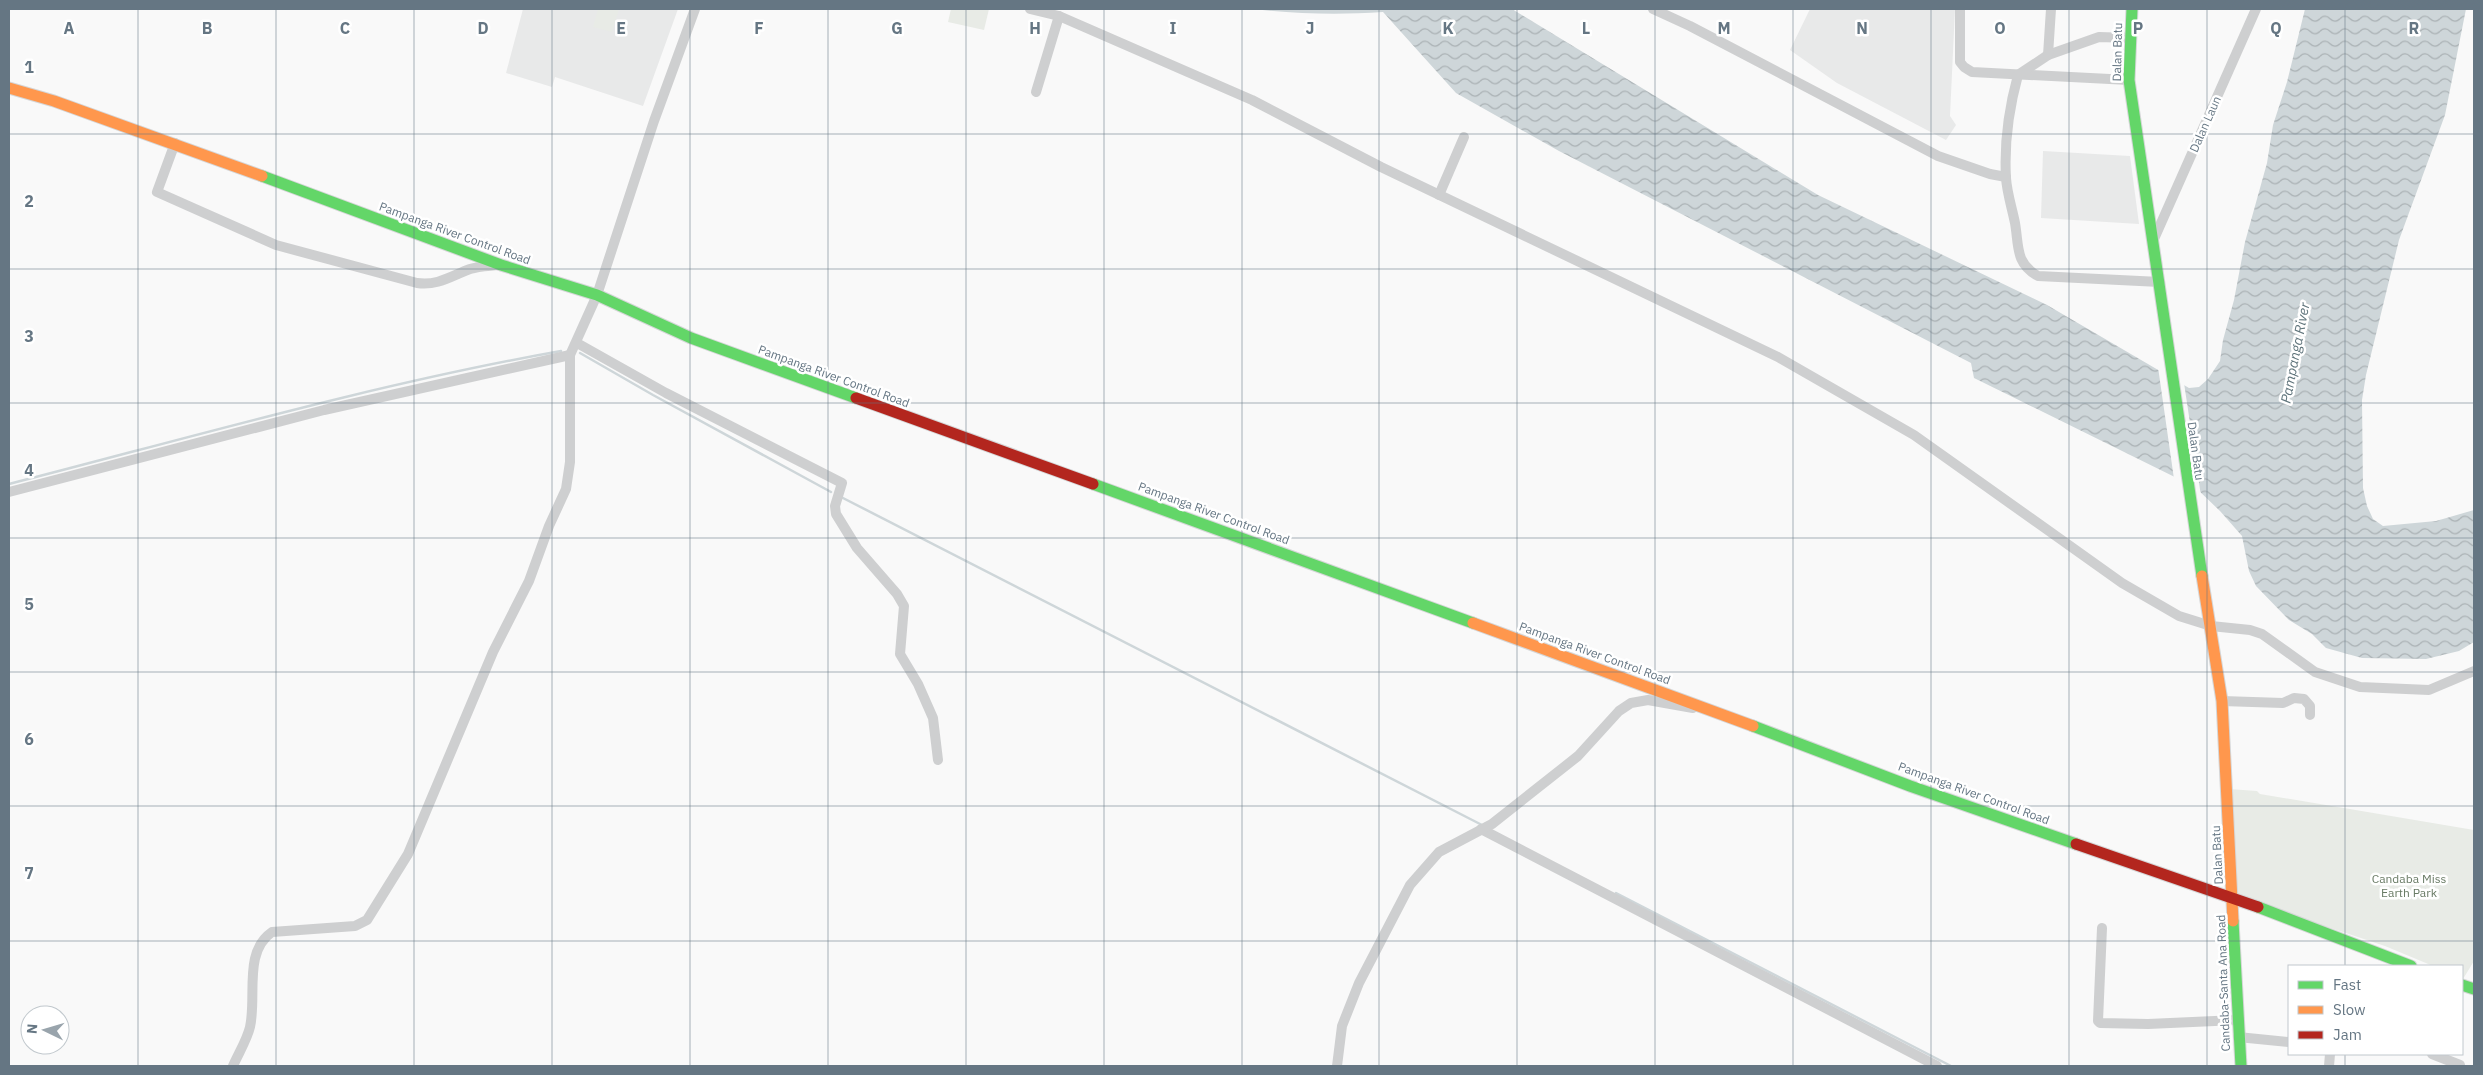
<svg xmlns="http://www.w3.org/2000/svg" width="2483" height="1075" font-family="'IBM Plex Sans',sans-serif">
  <style>
    .built { fill: #e8e9e9 }
    .park { fill: #e8ebe6 }
    .water { fill: url(#water-waves) }
    .pier { fill: #f9f9f9 }
    .lines { fill: none; stroke-linecap: round; stroke-linejoin: round }
    .stream { stroke: #ced6d9; stroke-width: 2.5 }
    .fast-casing { stroke: #d5d6d7; stroke-width: 13 }
    .slow-casing { stroke: #d5d6d7; stroke-width: 13 }
    .jam-casing { stroke: #d5d6d7; stroke-width: 13 }
    .street { stroke: #cecfd0; stroke-width: 10 }
    .fast { stroke: #63d668; stroke-width: 11 }
    .slow { stroke: #ff974d; stroke-width: 11 }
    .jam { stroke: #b3261e; stroke-width: 11 }
    .grid { fill: none; stroke: #657683; stroke-width: 1; stroke-opacity: 0.55 }
    .labels { text-anchor: middle; dominant-baseline: central; stroke-width: 5; stroke-linejoin: round; paint-order: stroke }
    .street-label { font-size: 12px; fill: #657683; stroke: #fff }
    .park-label { font-size: 12px; fill: #687a64; stroke: #fff }
    .water-label { font-size: 14px; font-style: italic; fill: #60757c; stroke: #fff }
    .grid-label { font-size: 16px; text-anchor: middle; font-weight: bold; fill: #657683; stroke: #fff; stroke-width: 5; stroke-linejoin: round; paint-order: stroke }
  </style>
  <defs>
    <pattern id="water-waves" width="16" height="10" patternUnits="userSpaceOnUse" patternTransform="scale(1.25)"><rect width="16" height="10" fill="#ced6d9"/><path d="M0 5q4-4 8 0t8 0" fill="none" stroke="#abb2b5"/></pattern>
  </defs>
  <rect width="100%" height="100%" fill="#f9f9f9"/>
  <g class="built">
    <path d="M 523,9 L 678,9 L 643,106 L 555,77 L 552,87 L 506,73 Z"/>
    <path d="M 1810,9 L 1955,9 L 1950,116 L 1956,125 L 1946,140 L 1837,83 L 1790,50 Z"/>
    <path d="M 2043,151 L 2130,156 L 2139,224 L 2041,218 Z"/>
  </g>
  <g class="park">
    <path d="M 598,9 L 619,9 L 612,32 L 593,27 Z"/>
    <path d="M 951,9 L 989,9 L 984,30 L 948,22 Z"/>
    <path d="M 2229,789 L 2257,791 L 2260,794 L 2474,830 L 2474,961 L 2463,979 L 2462,966 L 2433,966 L 2385,946 L 2234,896 Z"/>
  </g>
  <path class="water" d="M 1253,9 L 1512,9 L 1818,195 L 2047,305 L 2189,388 L 2199,387 L 2208,379 L 2220,361 L 2223,340 L 2234,300 L 2245,242 L 2267,163 L 2273,125 L 2287,82 L 2305,9 L 2466,9 L 2445,115 L 2399,240 L 2366,375 L 2362,400 L 2363,488 L 2367,506 L 2373,519 L 2383,526 L 2436,521 L 2474,510 L 2474,642 L 2459,651 L 2426,659 L 2362,658 L 2326,648 L 2312,634 L 2289,620 L 2256,586 L 2249,571 L 2242,536 L 2220,511 L 2195,487 L 1974,378 L 1971,363 L 1559,151 L 1456,93 L 1383,12 C 1339,15 1297,14 1253,9 Z"/>
  <path class="pier" d="M 2158,367 L 2184,383 L 2201,496 L 2193,489 L 2174,479 Z"/>
  <g class="lines">
    <g class="stream">
      <path d="M 580,353 L 653,395 L 831,492"/>
      <path d="M 9,484 C 192,437 375,384 561,351"/>
      <path d="M 841,497 L 1482,825"/>
      <path d="M 1616,893 L 1951,1066"/>
    </g>
    <defs>
      <g id="fast">
        <path d="M 2132,9 L 2129,80 L 2202,576"/>
        <path d="M 262,176 L 501,265 L 597,295 L 691,338 L 856,398"/>
        <path d="M 1093,484 L 1473,623"/>
        <path d="M 1753,726 L 1910,786 L 2076,844"/>
        <path d="M 2258,907 L 2411,966"/>
        <path d="M 2233,921 L 2241,1066"/>
        <path d="M 2462,985 L 2474,989"/>
      </g>
      <g id="slow">
        <path d="M 9,88 L 54,101 L 262,176"/>
        <path d="M 2202,576 L 2222,701 L 2233,921"/>
        <path d="M 1473,623 L 1753,726"/>
      </g>
      <g id="jam">
        <path d="M 856,398 L 1093,484"/>
        <path d="M 2076,844 L 2258,907"/>
      </g>
    </defs>
    <use href="#fast" class="fast-casing"/>
    <use href="#slow" class="slow-casing"/>
    <use href="#jam" class="jam-casing"/>
    <g class="street">
      <path d="M 1030,9 L 1059,16 L 1252,100 L 1381,167 L 1778,357 L 1914,435 L 2122,583 L 2179,616 L 2211,626 L 2250,630 L 2262,634 L 2315,672 L 2360,687 L 2429,690 L 2474,671"/>
      <path d="M 1653,9 L 1690,26 L 1938,156 L 1990,174 L 2006,177"/>
      <path d="M 1960,9 L 1960,62 L 1964,67 L 1972,72 L 2129,80"/>
      <path d="M 2130,38 L 2099,37 L 2048,55 L 2018,75 C 2009,108 2004,143 2006,178 C 2007,193 2012,208 2015,223 C 2019,246 2015,263 2038,276 L 2160,282"/>
      <path d="M 2048,55 L 2051,9"/>
      <path d="M 1036,92 L 1059,16"/>
      <path d="M 175,143 L 157,192 L 276,245 L 417,283 C 438,286 451,276 470,269 C 479,266 489,266 498,265"/>
      <path d="M 1439,195 L 1464,137"/>
      <path d="M 2154,239 L 2256,9"/>
      <path d="M 577,343 L 666,393 L 842,483 L 835,506 L 836,514 L 857,548 L 897,594 L 904,606 L 900,654 L 918,684 L 933,718 L 938,760"/>
      <path d="M 9,492 L 324,410 L 570,355"/>
      <path d="M 2222,701 L 2283,703 L 2294,698 L 2304,699 L 2310,706 L 2310,715"/>
      <path d="M 1481,829 L 1937,1066"/>
      <path d="M 2102,928 L 2098,1021 L 2100,1023 L 2148,1024 L 2237,1020"/>
      <path d="M 2238,1037 L 2289,1042"/>
      <path d="M 2432,1054 L 2460,1065"/>
      <path d="M 233,1066 C 238,1054 247,1040 250,1027 C 257,996 243,952 272,932 L 355,926 L 367,920 L 408,854 L 493,652 L 529,581 L 549,526 L 566,489 L 570,462 L 570,355 L 597,295 L 654,121 L 695,9"/>
      <path d="M 1337,1066 L 1342,1026 L 1359,983 L 1410,885 L 1439,852 L 1492,824 L 1578,756 L 1619,711 L 1631,703 L 1648,700 L 1693,708"/>
      <path d="M 2329,1066 L 2330,1054"/>
    </g>
    <use href="#fast" class="fast"/>
    <use href="#slow" class="slow"/>
    <use href="#jam" class="jam"/>
  </g>
  <path class="grid" d="M 138,9 L 138,1066M 276,9 L 276,1066M 414,9 L 414,1066M 552,9 L 552,1066M 690,9 L 690,1066M 828,9 L 828,1066M 966,9 L 966,1066M 1104,9 L 1104,1066M 1242,9 L 1242,1066M 1379,9 L 1379,1066M 1517,9 L 1517,1066M 1655,9 L 1655,1066M 1793,9 L 1793,1066M 1931,9 L 1931,1066M 2069,9 L 2069,1066M 2207,9 L 2207,1066M 2345,9 L 2345,966M 9,134 L 2474,134M 9,269 L 2474,269M 9,403 L 2474,403M 9,538 L 2474,538M 9,672 L 2474,672M 9,806 L 2474,806M 9,941 L 2474,941M 2345,1054 L 2345,1066"/>
  <g class="labels">
    <g class="street-label">
      <text transform="translate(2117 52) rotate(-89)">Dalan Batu</text>
      <text transform="translate(2205 124) rotate(-66)">Dalan Laun</text>
      <text transform="translate(455 233) rotate(20)">Pampanga River Control Road</text>
      <text transform="translate(834 376) rotate(20)">Pampanga River Control Road</text>
      <text transform="translate(2196 451) rotate(82)">Dalan Batu</text>
      <text transform="translate(1214 513) rotate(20)">Pampanga River Control Road</text>
      <text transform="translate(1595 653) rotate(20)">Pampanga River Control Road</text>
      <text transform="translate(1974 793) rotate(20)">Pampanga River Control Road</text>
      <text transform="translate(2217 855) rotate(-93)">Dalan Batu</text>
      <text transform="translate(2223 983) rotate(-92)">Candaba-Santa Ana Road</text>
    </g>
    <g class="park-label">
      <text x="2409" y="878">Candaba Miss<tspan x="2409" dy="14">Earth Park</tspan></text>
    </g>
    <g class="water-label">
      <text transform="translate(2295 353) rotate(-79)">Pampanga River</text>
    </g>
  </g>
  <g class="grid-label">
    <text x="69" y="34">A</text>
    <text x="207" y="34">B</text>
    <text x="345" y="34">C</text>
    <text x="483" y="34">D</text>
    <text x="621" y="34">E</text>
    <text x="759" y="34">F</text>
    <text x="897" y="34">G</text>
    <text x="1035" y="34">H</text>
    <text x="1173" y="34">I</text>
    <text x="1310" y="34">J</text>
    <text x="1448" y="34">K</text>
    <text x="1586" y="34">L</text>
    <text x="1724" y="34">M</text>
    <text x="1862" y="34">N</text>
    <text x="2000" y="34">O</text>
    <text x="2138" y="34">P</text>
    <text x="2276" y="34">Q</text>
    <text x="2414" y="34">R</text>
    <text x="29" y="73">1</text>
    <text x="29" y="207">2</text>
    <text x="29" y="342">3</text>
    <text x="29" y="476">4</text>
    <text x="29" y="610">5</text>
    <text x="29" y="745">6</text>
    <text x="29" y="879">7</text>
  </g>
  <rect width="2483" height="1075" fill="none" stroke="#657683" stroke-width="20"/>
  <rect x="2288" y="965" width="175" height="90" fill="#ffffff" stroke="#c1c8cd"/>
  <rect x="2298" y="981" width="25" height="8" fill="#63d668" stroke="#c1c8cd"/>
  <text x="2333" y="990" font-size="15" fill="#657683">Fast</text>
  <rect x="2298" y="1006" width="25" height="8" fill="#ff974d" stroke="#c1c8cd"/>
  <text x="2333" y="1015" font-size="15" fill="#657683">Slow</text>
  <rect x="2298" y="1031" width="25" height="8" fill="#b3261e" stroke="#c1c8cd"/>
  <text x="2333" y="1040" font-size="15" fill="#657683">Jam</text>
  <g transform="translate(45 1030) rotate(275)"><circle r="24" fill="#ffffff" stroke="#c1c8cd"/>
  <path d="M0-4L9 19L0 12L-9 19Z" fill="#99a4ac"/>
  <text y="-8" font-size="14" font-weight="bold" text-anchor="middle" fill="#657683">N</text>
  </g>
</svg>
